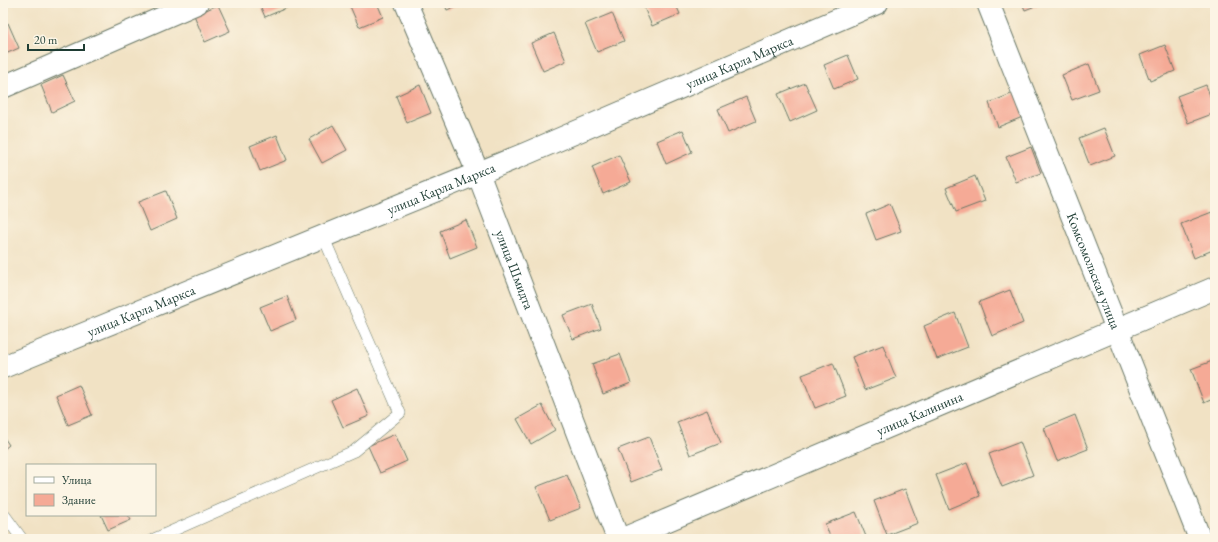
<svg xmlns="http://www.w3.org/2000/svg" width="1218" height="542" font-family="'EB Garamond',serif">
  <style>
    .building { fill: #f5aa96 }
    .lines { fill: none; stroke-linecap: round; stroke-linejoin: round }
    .lane-casing { stroke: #687766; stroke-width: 12 }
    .street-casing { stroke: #687766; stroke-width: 24 }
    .secondary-casing { stroke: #687766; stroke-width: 24 }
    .lane { stroke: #fff; stroke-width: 11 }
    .street { stroke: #fff; stroke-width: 22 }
    .secondary { stroke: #fff; stroke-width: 22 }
    .labels { text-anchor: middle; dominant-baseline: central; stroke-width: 3; stroke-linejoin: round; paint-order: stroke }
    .street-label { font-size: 14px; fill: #1f3d34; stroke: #fcf5e5 }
  </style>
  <rect width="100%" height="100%" fill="#fcf5e5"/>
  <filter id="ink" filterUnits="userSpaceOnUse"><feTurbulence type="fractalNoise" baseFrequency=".025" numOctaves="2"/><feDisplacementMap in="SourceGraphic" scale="8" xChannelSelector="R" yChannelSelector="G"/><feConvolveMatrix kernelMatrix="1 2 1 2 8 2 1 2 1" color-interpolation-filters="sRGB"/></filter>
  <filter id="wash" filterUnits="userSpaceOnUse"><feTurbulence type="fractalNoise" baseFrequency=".012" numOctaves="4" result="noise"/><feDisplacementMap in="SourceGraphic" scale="16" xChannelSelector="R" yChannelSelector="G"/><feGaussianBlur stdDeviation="0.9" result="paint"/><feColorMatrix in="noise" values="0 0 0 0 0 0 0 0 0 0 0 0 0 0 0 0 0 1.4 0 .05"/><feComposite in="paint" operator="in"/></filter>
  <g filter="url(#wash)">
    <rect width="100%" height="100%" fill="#f1e2c4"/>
    <g id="blocks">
      <g class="building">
        <path d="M 259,3 L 290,3 L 291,6 L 265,17 Z"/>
        <path d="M 352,3 L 377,3 L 383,17 L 359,27 L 349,4 Z"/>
        <path d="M 444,3 L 464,3 L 447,10 Z"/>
        <path d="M 642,3 L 675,3 L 680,14 L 652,26 Z"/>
        <path d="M 1022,3 L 1043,3 L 1025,10 Z"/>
        <path d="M 218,5 L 230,31 L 205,42 L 194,15 Z"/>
        <path d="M 612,13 L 624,41 L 597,52 L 585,24 Z"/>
        <path d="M 8,23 L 19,48 L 3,55 L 3,25 Z"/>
        <path d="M 554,33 L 566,61 L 543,71 L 531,43 Z"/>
        <path d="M 1165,45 L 1175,71 L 1150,81 L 1140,55 Z"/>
        <path d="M 848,55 L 858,79 L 834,89 L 824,65 Z"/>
        <path d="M 1089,64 L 1099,90 L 1072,100 L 1062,75 Z"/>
        <path d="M 63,75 L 75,101 L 52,112 L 41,85 Z"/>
        <path d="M 805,83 L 817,110 L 790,122 L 778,94 Z"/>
        <path d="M 420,85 L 431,113 L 407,123 L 396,96 Z"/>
        <path d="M 1206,85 L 1215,109 L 1215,113 L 1188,123 L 1177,96 Z"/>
        <path d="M 1016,92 L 1025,116 L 998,127 L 989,103 Z"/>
        <path d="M 746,97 L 756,121 L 728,133 L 718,109 Z"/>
        <path d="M 333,125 L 347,150 L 322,163 L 309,139 Z"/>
        <path d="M 1104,128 L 1115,156 L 1090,166 L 1079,138 Z"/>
        <path d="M 683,130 L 692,152 L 666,164 L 657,141 Z"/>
        <path d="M 277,135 L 287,160 L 260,171 L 250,146 Z"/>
        <path d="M 1031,147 L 1041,173 L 1016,182 L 1006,157 Z"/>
        <path d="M 619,155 L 631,182 L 603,194 L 592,167 Z"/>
        <path d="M 975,176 L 985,201 L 956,212 L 946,188 Z"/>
        <path d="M 166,191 L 177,219 L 150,231 L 138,202 Z"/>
        <path d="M 890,204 L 901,231 L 876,240 L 866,214 Z"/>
        <path d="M 1212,212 L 1215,220 L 1215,249 L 1194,258 L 1181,224 Z"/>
        <path d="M 466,220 L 477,247 L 450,258 L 440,231 Z"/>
        <path d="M 1010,290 L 1023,323 L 992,336 L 979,302 Z"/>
        <path d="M 287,296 L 296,320 L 270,331 L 260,307 Z"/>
        <path d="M 592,304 L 601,328 L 573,339 L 563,315 Z"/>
        <path d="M 955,313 L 968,347 L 937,359 L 924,326 Z"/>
        <path d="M 883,345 L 896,378 L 865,390 L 852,357 Z"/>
        <path d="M 620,354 L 631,383 L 603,394 L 592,364 Z"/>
        <path d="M 1215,360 L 1215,398 L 1204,403 L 1191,369 Z"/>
        <path d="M 833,363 L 846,396 L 815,408 L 802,375 Z"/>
        <path d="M 79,385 L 92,415 L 68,425 L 56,395 Z"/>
        <path d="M 357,388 L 369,416 L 343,427 L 331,400 Z"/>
        <path d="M 542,405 L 555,430 L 531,444 L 517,419 Z"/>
        <path d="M 707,410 L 721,443 L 690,455 L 677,422 Z"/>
        <path d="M 1075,415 L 1088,449 L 1057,461 L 1044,428 Z"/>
        <path d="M 395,434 L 407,461 L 380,473 L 368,446 Z"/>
        <path d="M 3,436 L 9,445 L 3,450 Z"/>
        <path d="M 649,437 L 662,470 L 631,482 L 618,449 Z"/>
        <path d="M 1020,442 L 1033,475 L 1002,487 L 989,454 Z"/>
        <path d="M 967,463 L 980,496 L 949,509 L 936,475 Z"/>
        <path d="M 1215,468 L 1215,480 L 1211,470 Z"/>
        <path d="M 567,475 L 581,508 L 550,520 L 536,487 Z"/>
        <path d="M 905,489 L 918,523 L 887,535 L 874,501 Z"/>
        <path d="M 856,512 L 867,539 L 831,539 L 825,524 Z"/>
        <path d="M 101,515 L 128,515 L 131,520 L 108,530 Z"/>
      </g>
    </g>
  </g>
  <g filter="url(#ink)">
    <use href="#blocks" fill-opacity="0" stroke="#687766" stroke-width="1"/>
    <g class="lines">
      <defs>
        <g id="lane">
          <path d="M 3,513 L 22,539"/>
          <path d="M 154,539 L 354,451 L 400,413 L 323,236"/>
        </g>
        <g id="street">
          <path id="s1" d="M 406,3 L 478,173 L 618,539"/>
          <path id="s2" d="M 988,3 L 1200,539"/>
          <path d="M 3,87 L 132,31 L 197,3"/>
          <path id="s3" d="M 3,367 L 525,154 L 877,3"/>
        </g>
        <g id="secondary">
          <path id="s4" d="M 623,539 L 1215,288"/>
        </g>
      </defs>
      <use href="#lane" class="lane-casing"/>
      <use href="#street" class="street-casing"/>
      <use href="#secondary" class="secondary-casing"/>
      <use href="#lane" class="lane"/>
      <use href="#street" class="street"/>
      <use href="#secondary" class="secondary"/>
    </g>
  </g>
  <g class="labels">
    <g class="street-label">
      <text stroke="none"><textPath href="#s3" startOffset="797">улица Карла Маркса</textPath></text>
      <text stroke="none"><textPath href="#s3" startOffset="473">улица Карла Маркса</textPath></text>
      <text stroke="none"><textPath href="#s1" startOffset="288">улица Шмидта</textPath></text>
      <text stroke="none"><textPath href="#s2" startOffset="288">Комсомольская улица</textPath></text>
      <text stroke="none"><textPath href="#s3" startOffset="149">улица Карла Маркса</textPath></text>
      <text stroke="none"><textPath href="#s4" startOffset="322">улица Калинина</textPath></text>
    </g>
  </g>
  <rect width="1218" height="542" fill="none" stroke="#fcf5e5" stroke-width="16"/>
  <rect x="26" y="464" width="130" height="52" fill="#fcf5e5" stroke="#a4ab9e"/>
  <rect x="34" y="477" width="20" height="6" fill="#ffffff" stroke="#a4ab9e"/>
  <text x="62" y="484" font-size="12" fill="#1f3d34">Улица</text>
  <rect x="34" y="494" width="20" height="12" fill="#f5aa96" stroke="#a4ab9e"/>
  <text x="62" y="504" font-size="12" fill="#1f3d34">Здание</text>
  <path d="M28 44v6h56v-6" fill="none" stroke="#1f3d34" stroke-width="2"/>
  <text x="34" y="44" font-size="12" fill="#1f3d34" stroke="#fcf5e5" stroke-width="3" paint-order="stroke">20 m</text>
</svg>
